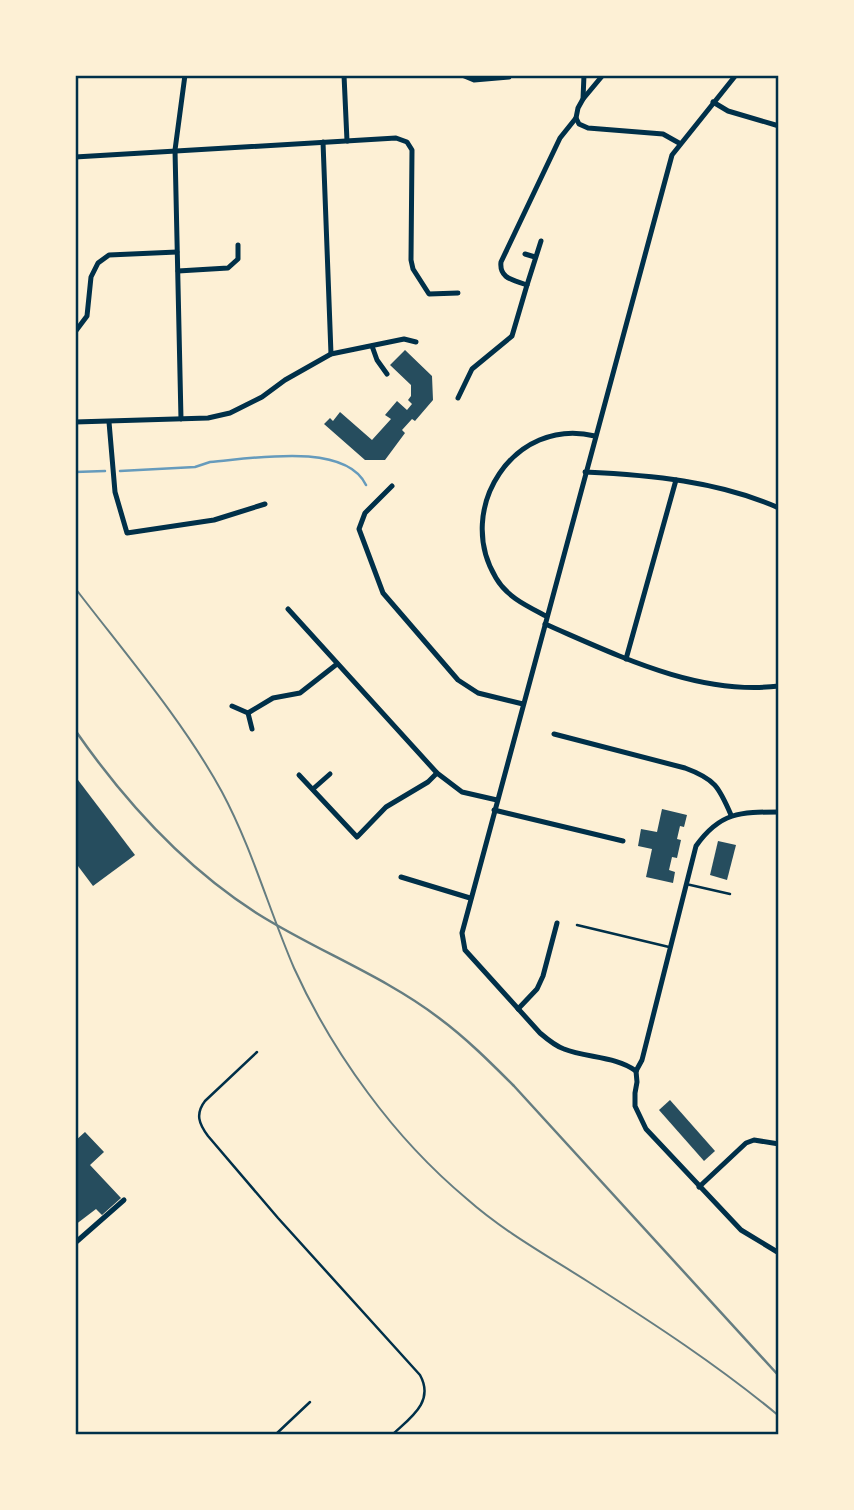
<svg xmlns="http://www.w3.org/2000/svg" width="854" height="1510" font-family="Mulish,sans-serif">
  <style>
    .lines { fill: none; stroke-linecap: round; stroke-linejoin: round }
    .stream { stroke: #669bbc; stroke-width: 2.5 }
    .building { fill: #264d5e }
    .service { stroke: #003049; stroke-width: 2.5 }
    .minor { stroke: #003049; stroke-width: 5 }
    .tram { stroke: #657d81; stroke-width: 2 }
    .rail { stroke: #657d81; stroke-width: 2.5 }
    .neatline { fill: none; stroke: #003049; stroke-width: 2.5 }
  </style>
  <rect width="100%" height="100%" fill="#fdf0d5"/>
  <g class="lines">
    <g class="stream">
      <path d="M 120,471 L 195,467 L 210,462 C 250,459 345,441 366,485"/>
      <path d="M 75,472 L 105,471"/>
    </g>
  </g>
  <g class="building">
    <path d="M 405,350 L 432,376 L 433,400 L 415,421 L 412,419 L 402,430 L 405,433 L 385,460 L 365,460 L 324,424 L 330,418 L 333,421 L 340,412 L 372,440 L 391,419 L 385,415 L 397,401 L 407,410 L 412,404 L 408,400 L 411,396 L 411,385 L 390,365 Z"/>
    <path d="M 75,776 L 135,855 L 93,886 L 75,862 Z"/>
    <path d="M 662,809 L 687,815 L 684,827 L 680,826 L 677,839 L 681,840 L 677,858 L 672,857 L 669,870 L 675,872 L 673,883 L 646,877 L 652,849 L 638,846 L 641,829 L 657,832 Z"/>
    <path d="M 718,841 L 736,845 L 727,880 L 710,875 Z"/>
    <path d="M 670,1100 L 715,1151 L 704,1161 L 659,1110 Z"/>
    <path d="M 85,1132 L 104,1152 L 90,1165 L 121,1198 L 102,1215 L 96,1209 L 75,1225 L 75,1141 Z"/>
  </g>
  <g class="lines">
    <g class="service">
      <path d="M 686,884 L 730,894"/>
      <path d="M 577,925 L 669,947"/>
      <path d="M 257,1052 L 205,1101 C 195,1114 199,1124 208,1136 L 278,1218 L 420,1375 C 435,1402 410,1418 392,1435"/>
      <path d="M 275,1435 L 310,1402"/>
    </g>
    <g class="minor">
      <path d="M 344,75 L 347,141"/>
      <path d="M 462,75 L 474,80 L 509,77 L 508,75"/>
      <path d="M 583,99 L 603,75"/>
      <path d="M 713,102 L 728,111 L 779,126"/>
      <path d="M 576,118 L 579,124 L 588,128 L 663,134 L 679,143"/>
      <path d="M 323,142 L 331,354"/>
      <path d="M 75,157 L 396,138 L 407,142 L 412,150 L 411,260 L 413,269 L 429,294 L 458,293"/>
      <path d="M 525,254 L 535,257"/>
      <path d="M 178,271 L 228,268 L 238,259 L 238,245"/>
      <path d="M 527,285 L 541,241"/>
      <path d="M 75,332 L 87,316 L 91,277 L 98,263 L 109,255 L 177,252"/>
      <path d="M 372,346 L 377,360 L 387,374"/>
      <path d="M 458,398 L 472,369 L 512,336 L 527,285 C 514,280 499,279 501,262 L 560,138 L 576,118 L 578,108 L 583,99 L 584,75"/>
      <path d="M 181,419 L 175,150 L 185,75"/>
      <path d="M 75,422 L 208,418 L 230,413 L 262,397 L 285,380 L 331,354 L 404,339 L 416,342"/>
      <path d="M 109,422 L 115,492 L 127,533 L 214,520 L 265,504"/>
      <path d="M 585,472 C 650,475 718,481 779,508"/>
      <path d="M 392,486 L 365,513 L 359,529 L 383,593 L 458,680 L 478,693 L 523,704"/>
      <path d="M 288,609 L 437,773 L 462,792 L 497,800"/>
      <path d="M 546,616 C 527,606 507,597 496,578 C 454,509 514,416 595,436"/>
      <path d="M 545,624 C 617,655 698,696 779,686"/>
      <path d="M 626,659 L 676,480"/>
      <path d="M 232,706 L 248,713 L 252,729"/>
      <path d="M 248,713 L 273,698 L 300,693 L 337,664"/>
      <path d="M 554,734 L 685,768 C 715,779 719,787 731,815"/>
      <path d="M 299,775 L 357,837 L 386,807 L 428,782 L 437,773"/>
      <path d="M 313,789 L 330,774"/>
      <path d="M 494,810 L 623,841"/>
      <path d="M 401,877 L 470,898"/>
      <path d="M 518,1009 L 537,989 L 543,976 L 557,923"/>
      <path d="M 636,1071 C 616,1056 586,1058 564,1049 C 555,1046 547,1039 540,1033 L 465,950 L 462,933 L 672,155 L 736,75"/>
      <path d="M 636,1071 L 642,1060 L 696,846 C 720,812 740,812 779,812"/>
      <path d="M 636,1071 L 637,1082 L 635,1093 L 635,1106 L 646,1129 L 741,1230 L 779,1253"/>
      <path d="M 699,1187 L 746,1143 L 754,1140 L 779,1144"/>
      <path d="M 75,1243 L 124,1200"/>
    </g>
    <path class="tram" d="M 75,588 C 124,652 184,722 222,792 C 252,848 269,910 294,968 C 314,1012 339,1054 368,1093 C 396,1131 430,1168 467,1199 C 503,1231 546,1255 587,1281 C 653,1323 719,1366 779,1416"/>
    <path class="rail" d="M 75,730 C 125,802 184,867 258,914 C 317,951 384,976 439,1018 C 466,1038 490,1062 514,1086 L 779,1376"/>
  </g>
  <rect width="854" height="1510" fill="none" stroke="#fdf0d5" stroke-width="154"/>
  <rect x="77" y="77" width="700" height="1356" class="neatline"/>
</svg>
